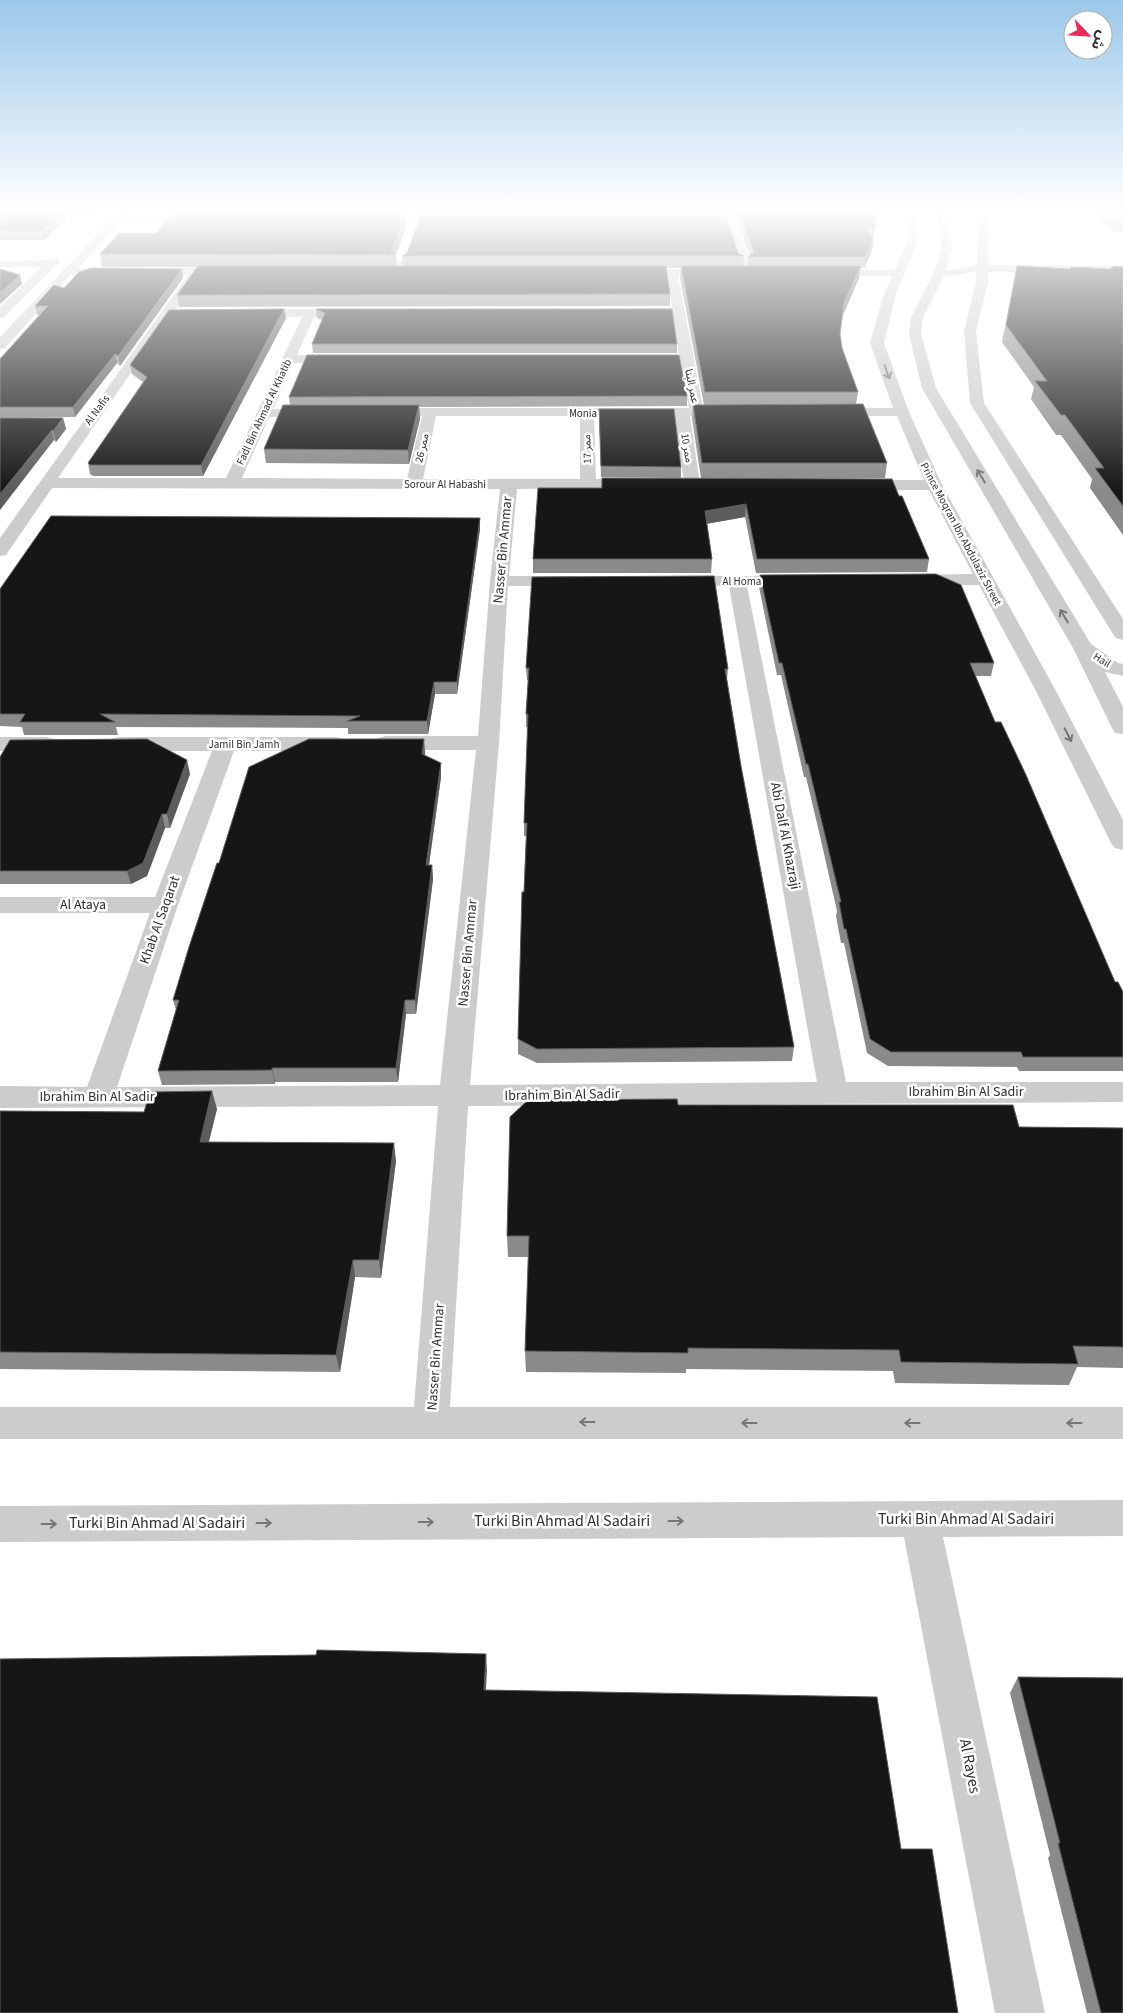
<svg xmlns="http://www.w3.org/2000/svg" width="1123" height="2013" font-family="'Source Sans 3','Noto Sans Arabic',sans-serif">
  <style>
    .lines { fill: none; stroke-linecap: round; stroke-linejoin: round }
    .minor { fill: #ccc; fill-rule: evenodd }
    .wall { fill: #8a8a8a }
    .shaded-wall { fill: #5c5c5c }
    .building { fill: #161616; stroke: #5c5c5c }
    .oneway { stroke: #767676 }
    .labels { text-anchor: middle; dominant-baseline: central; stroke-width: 5; stroke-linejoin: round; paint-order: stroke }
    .far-street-label { font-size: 11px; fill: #2f2f2f; stroke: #fff }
    .street-label { font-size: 14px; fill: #2f2f2f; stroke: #fff }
    .near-street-label { font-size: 16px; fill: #2f2f2f; stroke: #fff }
  </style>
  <rect width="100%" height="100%" fill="#fff"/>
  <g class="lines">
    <g class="minor">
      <path d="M 121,209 L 132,209 L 125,217 L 205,217 L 210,220 L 205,223 L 120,223 L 78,268 L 232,268 L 238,271 L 232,274 L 199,275 L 58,478 L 226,478 L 302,317 L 243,316 L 241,313 L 243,310 L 247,309 L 354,309 L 360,313 L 354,317 L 314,317 L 297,355 L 342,355 L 349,359 L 342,363 L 293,363 L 273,409 L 318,409 L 323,410 L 325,413 L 323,416 L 318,417 L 269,417 L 242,478 L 407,479 L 422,416 L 376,415 L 374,412 L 376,409 L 381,408 L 689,408 L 680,363 L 643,363 L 636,359 L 643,355 L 679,355 L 673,316 L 634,316 L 628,312 L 634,308 L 672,308 L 667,275 L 630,275 L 624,272 L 630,269 L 717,269 L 723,272 L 717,275 L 678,275 L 703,408 L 735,409 L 737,412 L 735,415 L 730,416 L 690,416 L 700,484 L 698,487 L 686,487 L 684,484 L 675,416 L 594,416 L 596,479 L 638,479 L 644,481 L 646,484 L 644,487 L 517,489 L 509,576 L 570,576 L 576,577 L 579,581 L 576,585 L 570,586 L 508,586 L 499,743 L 470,1085 L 817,1082 L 729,586 L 672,585 L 669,581 L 672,577 L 678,576 L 798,576 L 804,577 L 807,581 L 804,585 L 798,586 L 747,586 L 846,1082 L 1123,1082 L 1123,1102 L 468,1106 L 450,1407 L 1123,1407 L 1123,1439 L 0,1439 L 0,1407 L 414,1407 L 438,1106 L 0,1108 L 0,1086 L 87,1087 L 150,913 L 0,913 L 0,897 L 155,897 L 212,751 L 119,751 L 111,749 L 108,744 L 111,739 L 119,737 L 336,737 L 344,739 L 347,744 L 344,749 L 336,751 L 234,751 L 178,905 L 117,1087 L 440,1085 L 476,750 L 386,750 L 378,748 L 375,743 L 378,738 L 386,736 L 478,736 L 490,581 L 500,489 L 52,488 L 6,555 L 0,556 L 0,538 L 188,275 L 71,275 L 5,348 L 0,349 L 0,337 L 61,273 L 62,270 L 65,269 ZM 436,416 L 580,416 L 580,479 L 423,479 Z"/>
      <path d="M 722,209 L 732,209 L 751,264 L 749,266 L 745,267 L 739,264 Z"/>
      <path d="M 905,209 L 915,209 L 918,241 L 896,294 L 884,343 L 909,412 L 942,485 L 1056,691 L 1123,820 L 1123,850 L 1115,848 L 1111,843 L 1036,691 L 979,585 L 911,585 L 905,584 L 902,580 L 905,576 L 911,575 L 973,574 L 929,490 L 856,490 L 850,488 L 848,485 L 850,482 L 856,480 L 924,480 L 897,416 L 828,416 L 823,415 L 821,412 L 823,409 L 828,408 L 893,408 L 870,343 L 884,294 L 892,276 L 823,276 L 817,273 L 823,270 L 895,270 L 908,241 Z"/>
      <path d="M 935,209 L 945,209 L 952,249 L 945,271 L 977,265 L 978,212 L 976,209 L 986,209 L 988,212 L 988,265 L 1123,266 L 1123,272 L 988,272 L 988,282 L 976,331 L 984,403 L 1123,619 L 1123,640 L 1116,638 L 1113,634 L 970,403 L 964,331 L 976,282 L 976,271 L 943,278 L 923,317 L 921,334 L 936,388 L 1091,644 L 1118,663 L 1123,664 L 1123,676 L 1105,672 L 1123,707 L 1123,734 L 1115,733 L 1112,728 L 1073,648 L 922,388 L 909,334 L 911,317 L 932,276 L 942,249 Z"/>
      <path d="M 0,211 L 98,211 L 103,214 L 98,217 L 0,217 Z"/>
      <path d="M 368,217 L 457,217 L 462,220 L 457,223 L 364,222 L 363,220 Z"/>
      <path d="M 54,258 L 58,259 L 60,261 L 4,317 L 0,318 L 0,307 L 42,267 L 0,267 L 0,261 L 49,260 Z"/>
      <path d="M 359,261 L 441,261 L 447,264 L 441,267 L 355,266 L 353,264 L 355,262 Z"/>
      <path d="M 0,737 L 46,737 L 54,739 L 57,744 L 54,749 L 46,751 L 0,751 Z"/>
      <path d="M 1123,1500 L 1123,1536 L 943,1537 L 1045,2013 L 995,2013 L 904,1537 L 0,1542 L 0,1506 Z"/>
    </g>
  </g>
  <g class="wall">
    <path d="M 0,209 L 51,209 L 0,210 Z"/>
    <path d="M 182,209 L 413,209 L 411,215 L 406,215 L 406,226 L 396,254 L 397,266 L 403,266 L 402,256 L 407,253 L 425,215 L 424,209 L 723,209 L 722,215 L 738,253 L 744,256 L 743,266 L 747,266 L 748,257 L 750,256 L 733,209 L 878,209 L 872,250 L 864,268 L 860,268 L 859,278 L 843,315 L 840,334 L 842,348 L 858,392 L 856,404 L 887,463 L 885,478 L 701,478 L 692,419 L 693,405 L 704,405 L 680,278 L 681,268 L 666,268 L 670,294 L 670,306 L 179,307 L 177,295 L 197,267 L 102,267 L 100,254 L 156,233 L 183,213 Z"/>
    <path d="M 1088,209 L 1123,209 L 1123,232 L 1114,232 Z"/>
    <path d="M 0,211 L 64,211 L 66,219 L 44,240 L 0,240 Z"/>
    <path d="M 1017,266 L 1071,269 L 1110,269 L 1123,267 L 1123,535 L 1090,488 L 1092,479 L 1061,435 L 1056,435 L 1031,399 L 1034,387 L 1002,342 Z"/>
    <path d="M 182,269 L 183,278 L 120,366 L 117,363 L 75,417 L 0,418 L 0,359 L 39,315 L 37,315 L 35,306 L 64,288 Z"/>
    <path d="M 284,309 L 286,318 L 203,476 L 93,476 L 90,474 L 88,463 L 143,382 L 132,374 L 130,365 Z"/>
    <path d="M 316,309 L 677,344 L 677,353 L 313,353 L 312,344 L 322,320 L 317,318 Z"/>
    <path d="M 687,396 L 687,406 L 419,407 L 420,419 L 409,464 L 266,463 L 264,449 L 290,405 L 289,397 Z"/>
    <path d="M 599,409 L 681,467 L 681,478 L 601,477 Z"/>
    <path d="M 0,418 L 63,418 L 66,429 L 56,442 L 54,440 Z"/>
    <path d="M 602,478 L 899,496 L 929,559 L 927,572 L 756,573 L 745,517 L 707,524 L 712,559 L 711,573 L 533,573 L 533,559 L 601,488 Z"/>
    <path d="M 480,518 L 480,529 L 457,694 L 435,694 L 428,734 L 348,734 L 348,728 L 116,727 L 118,735 L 24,735 L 22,727 L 0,726 L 0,589 Z"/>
    <path d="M 760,575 L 994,663 L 991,676 L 975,676 L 995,722 L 1115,982 L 1123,992 L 1123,1071 L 1019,1071 L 1017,1067 L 888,1066 L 867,1053 L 844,943 L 841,943 L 836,916 L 837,911 L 820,836 L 806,777 L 804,777 L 781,675 L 777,675 L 759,587 Z"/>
    <path d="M 526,668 L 728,669 L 727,679 L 741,766 L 794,1047 L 792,1061 L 537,1063 L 518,1054 L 518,1039 L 526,836 L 524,836 L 524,823 L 528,727 L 526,727 L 526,714 L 528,680 L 527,680 Z"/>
    <path d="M 425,752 L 425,756 L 441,777 L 429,865 L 432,865 L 433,879 L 416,1014 L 406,1014 L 398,1082 L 275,1082 L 275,1084 L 162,1085 L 158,1071 L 176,1010 L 173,1000 L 219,863 Z"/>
    <path d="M 0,757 L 190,774 L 170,828 L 165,828 L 147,876 L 131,884 L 0,884 Z"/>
    <path d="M 678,1105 L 1019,1127 L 1123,1128 L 1123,1368 L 1077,1367 L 1069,1385 L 895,1383 L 893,1371 L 686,1369 L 686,1373 L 526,1372 L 525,1351 L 529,1257 L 508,1257 L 507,1236 Z"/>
    <path d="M 217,1109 L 209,1142 L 396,1161 L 381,1278 L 355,1277 L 340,1372 L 0,1369 L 0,1111 L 144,1112 Z"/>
    <path d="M 1018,1677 L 1123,2013 L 1087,2013 L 1048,1858 L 1050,1855 L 1010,1693 Z"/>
  </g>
  <g class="shaded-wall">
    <path d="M 410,209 L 413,209 L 411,215 Z"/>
    <path d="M 64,211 L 66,219 L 44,240 L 42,231 Z"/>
    <path d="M 406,214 L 406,226 L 396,255 L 391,250 Z"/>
    <path d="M 873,239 L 872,250 L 864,268 L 865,257 Z"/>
    <path d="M 861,266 L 859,278 L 843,315 L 844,302 Z"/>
    <path d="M 182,269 L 183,278 L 120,366 L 118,356 Z"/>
    <path d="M 20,275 L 22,284 L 0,304 L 0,293 Z"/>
    <path d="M 284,309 L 286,318 L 203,476 L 201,465 Z"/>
    <path d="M 115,354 L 117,363 L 75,417 L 73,407 Z"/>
    <path d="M 419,405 L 420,419 L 409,464 L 408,450 Z"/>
    <path d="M 63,418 L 66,429 L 56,442 L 53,431 Z"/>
    <path d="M 52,430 L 54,440 L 0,510 L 0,494 Z"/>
    <path d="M 746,504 L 745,517 L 704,524 L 705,511 Z"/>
    <path d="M 480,518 L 480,529 L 457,694 L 457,682 Z"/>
    <path d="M 434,682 L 435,694 L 428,734 L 427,721 Z"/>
    <path d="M 424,739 L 425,752 L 423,767 L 422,754 Z"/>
    <path d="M 187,760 L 190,774 L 170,828 L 167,814 Z"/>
    <path d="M 441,763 L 441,777 L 427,879 L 426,865 Z"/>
    <path d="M 162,814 L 165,828 L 147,876 L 131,884 L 127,871 Z"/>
    <path d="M 432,865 L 433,879 L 416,1014 L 415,1000 Z"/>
    <path d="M 405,1000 L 406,1014 L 398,1082 L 396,1068 Z"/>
    <path d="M 272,1068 L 275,1082 L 275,1084 L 272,1070 Z"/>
    <path d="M 212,1091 L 217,1109 L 204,1160 L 200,1142 Z"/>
    <path d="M 394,1143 L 396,1161 L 381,1278 L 379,1260 Z"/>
    <path d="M 353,1260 L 355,1277 L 340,1372 L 336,1355 Z"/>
    <path d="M 486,1654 L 487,1670 L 485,1706 L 484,1690 Z"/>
  </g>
  <g class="building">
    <path d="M 737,209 L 878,209 L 875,228 L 867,228 L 873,239 L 865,257 L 748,257 L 754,252 Z"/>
    <path d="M 1115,209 L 1123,209 L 1123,212 L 1119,212 Z"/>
    <path d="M 0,211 L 64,211 L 42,231 L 0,231 Z"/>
    <path d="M 173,213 L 406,214 L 391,250 L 396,255 L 100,254 L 119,233 L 156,233 Z"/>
    <path d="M 421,215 L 726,215 L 738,253 L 744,256 L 402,256 L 407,253 Z"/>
    <path d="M 198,266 L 666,266 L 670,294 L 177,295 Z"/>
    <path d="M 681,266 L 861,266 L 844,302 L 840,334 L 842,348 L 858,392 L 705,392 Z"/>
    <path d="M 1017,266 L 1071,269 L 1071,267 L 1110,269 L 1114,266 L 1123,267 L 1123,506 L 1095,468 L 1104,468 L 1065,415 L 1061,415 L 1035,381 L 1047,381 L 1006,325 Z"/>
    <path d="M 92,268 L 182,269 L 118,356 L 115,354 L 73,407 L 0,407 L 0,359 L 48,306 L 35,306 L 54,285 L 64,288 L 79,272 Z"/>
    <path d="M 0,269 L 20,275 L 0,293 Z"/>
    <path d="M 284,309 L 201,465 L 90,465 L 88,463 L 147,377 L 130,365 L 169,310 Z"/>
    <path d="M 316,309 L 672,309 L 677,344 L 312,344 L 325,313 Z"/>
    <path d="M 307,355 L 679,355 L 687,396 L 289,397 Z"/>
    <path d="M 863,404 L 887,463 L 702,463 L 693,405 Z"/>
    <path d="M 283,405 L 419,405 L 408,450 L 264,449 Z"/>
    <path d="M 599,409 L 674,409 L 681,467 L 601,466 Z"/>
    <path d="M 0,418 L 63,418 L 53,431 L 52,430 L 0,494 Z"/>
    <path d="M 602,478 L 892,479 L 899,496 L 902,496 L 929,559 L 757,559 L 746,504 L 705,511 L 712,559 L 533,559 L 538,488 L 602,488 Z"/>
    <path d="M 51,516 L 480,518 L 457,682 L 434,682 L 427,721 L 347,721 L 360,716 L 100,714 L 115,722 L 20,722 L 25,714 L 0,714 L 0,589 Z"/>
    <path d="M 936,574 L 961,585 L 994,663 L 970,663 L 995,722 L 1001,722 L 1026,775 L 1115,982 L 1118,982 L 1123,992 L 1123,1057 L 1023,1057 L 1021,1052 L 891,1052 L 870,1039 L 846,929 L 844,929 L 839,902 L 841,902 L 808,764 L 806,764 L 782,663 L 779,663 L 760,575 Z"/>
    <path d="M 714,576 L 728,669 L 725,669 L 741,766 L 794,1047 L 537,1049 L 518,1039 L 522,892 L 524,892 L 527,823 L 524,823 L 528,714 L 526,714 L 529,668 L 526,668 L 532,577 Z"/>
    <path d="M 147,739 L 187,760 L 167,814 L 162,814 L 143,863 L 127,871 L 0,871 L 0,757 L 10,740 Z"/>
    <path d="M 309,739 L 424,739 L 422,754 L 441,763 L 426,865 L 432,865 L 415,1000 L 405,1000 L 396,1068 L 272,1068 L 272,1070 L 158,1071 L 179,1000 L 173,1000 L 189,947 L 217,863 L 219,863 L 249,767 Z"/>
    <path d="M 212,1091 L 200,1142 L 394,1143 L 379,1260 L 353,1260 L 336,1355 L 0,1352 L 0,1111 L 144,1112 L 150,1092 Z"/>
    <path d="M 677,1099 L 678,1105 L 1013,1105 L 1019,1127 L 1123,1128 L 1123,1347 L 1073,1346 L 1078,1364 L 901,1362 L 899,1350 L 688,1348 L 688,1353 L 525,1351 L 529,1236 L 507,1236 L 510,1117 L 528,1100 Z"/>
    <path d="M 317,1650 L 486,1654 L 484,1690 L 877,1697 L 901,1849 L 932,1849 L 958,2013 L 0,2013 L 0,1659 L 316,1655 Z"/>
    <path d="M 1018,1677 L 1123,1678 L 1123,2013 L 1101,2013 L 1058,1843 L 1060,1843 Z"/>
  </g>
  <defs><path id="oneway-shaft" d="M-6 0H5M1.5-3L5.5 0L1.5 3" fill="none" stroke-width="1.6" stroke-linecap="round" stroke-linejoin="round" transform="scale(1.25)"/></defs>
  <g class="oneway">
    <use href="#oneway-shaft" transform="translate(887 372) rotate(70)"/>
    <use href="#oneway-shaft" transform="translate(981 476) rotate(-121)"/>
    <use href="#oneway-shaft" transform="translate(1064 616) rotate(-121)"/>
    <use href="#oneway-shaft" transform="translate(1068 735) rotate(63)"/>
    <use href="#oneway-shaft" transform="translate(587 1422) rotate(-180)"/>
    <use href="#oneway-shaft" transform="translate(749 1423) rotate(-180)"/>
    <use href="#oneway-shaft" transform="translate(912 1423) rotate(-180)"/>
    <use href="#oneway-shaft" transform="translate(1074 1423) rotate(-180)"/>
    <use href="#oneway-shaft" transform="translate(676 1521)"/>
    <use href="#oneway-shaft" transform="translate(426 1522)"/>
    <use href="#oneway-shaft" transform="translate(264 1523)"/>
    <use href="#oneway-shaft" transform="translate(49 1524)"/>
  </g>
  <linearGradient id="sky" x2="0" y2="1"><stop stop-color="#9bc8ea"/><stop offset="0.43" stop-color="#fff"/><stop offset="1" stop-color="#fff" stop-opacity="0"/></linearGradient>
  <rect width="1123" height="491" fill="url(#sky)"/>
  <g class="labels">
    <g class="far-street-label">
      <text transform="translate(692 386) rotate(78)">عمر البنا</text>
      <text transform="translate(97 410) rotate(-54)">Al Nafis</text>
      <text transform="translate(264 412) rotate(-65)">Fadl Bin Ahmad Al Khatib</text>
      <text x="583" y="413">Monia</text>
      <text transform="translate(422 448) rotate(-77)">ممر 26</text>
      <text transform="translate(687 448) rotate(81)">ممر 10</text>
      <text transform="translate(587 449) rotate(-91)">ممر 17</text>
      <text x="445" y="484">Sorour Al Habashi</text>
      <text transform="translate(961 534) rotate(62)">Prince Moqran Ibn Abdulaziz Street</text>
      <text x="742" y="581">Al Homa</text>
      <text transform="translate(1102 660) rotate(32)">Hail</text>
      <text x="244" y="744">Jamil Bin Jamh</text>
    </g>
    <g class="street-label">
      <text transform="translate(503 550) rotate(-85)">Nasser Bin Ammar</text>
      <text transform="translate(785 836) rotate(79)">Abi Dalf Al Khazraji</text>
      <text x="83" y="905">Al Ataya</text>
      <text transform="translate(160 920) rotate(-70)">Khab Al Saqarat</text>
      <text transform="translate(468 953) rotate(-85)">Nasser Bin Ammar</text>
      <text x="966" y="1092">Ibrahim Bin Al Sadir</text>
      <text transform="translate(562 1095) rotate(-1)">Ibrahim Bin Al Sadir</text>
      <text x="97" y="1097">Ibrahim Bin Al Sadir</text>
      <text transform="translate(436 1357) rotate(-86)">Nasser Bin Ammar</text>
    </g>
    <g class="near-street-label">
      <text x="966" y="1519">Turki Bin Ahmad Al Sadairi</text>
      <text x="562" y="1521">Turki Bin Ahmad Al Sadairi</text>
      <text x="157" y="1523">Turki Bin Ahmad Al Sadairi</text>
      <text transform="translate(970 1766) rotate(79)">Al Rayes</text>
    </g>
  </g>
  <g transform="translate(1088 35) rotate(115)"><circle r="24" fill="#ffffff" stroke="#acacac"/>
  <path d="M0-4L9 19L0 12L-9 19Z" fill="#ec2b59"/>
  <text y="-8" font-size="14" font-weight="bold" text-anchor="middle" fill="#2f2f2f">ش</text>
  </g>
</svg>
